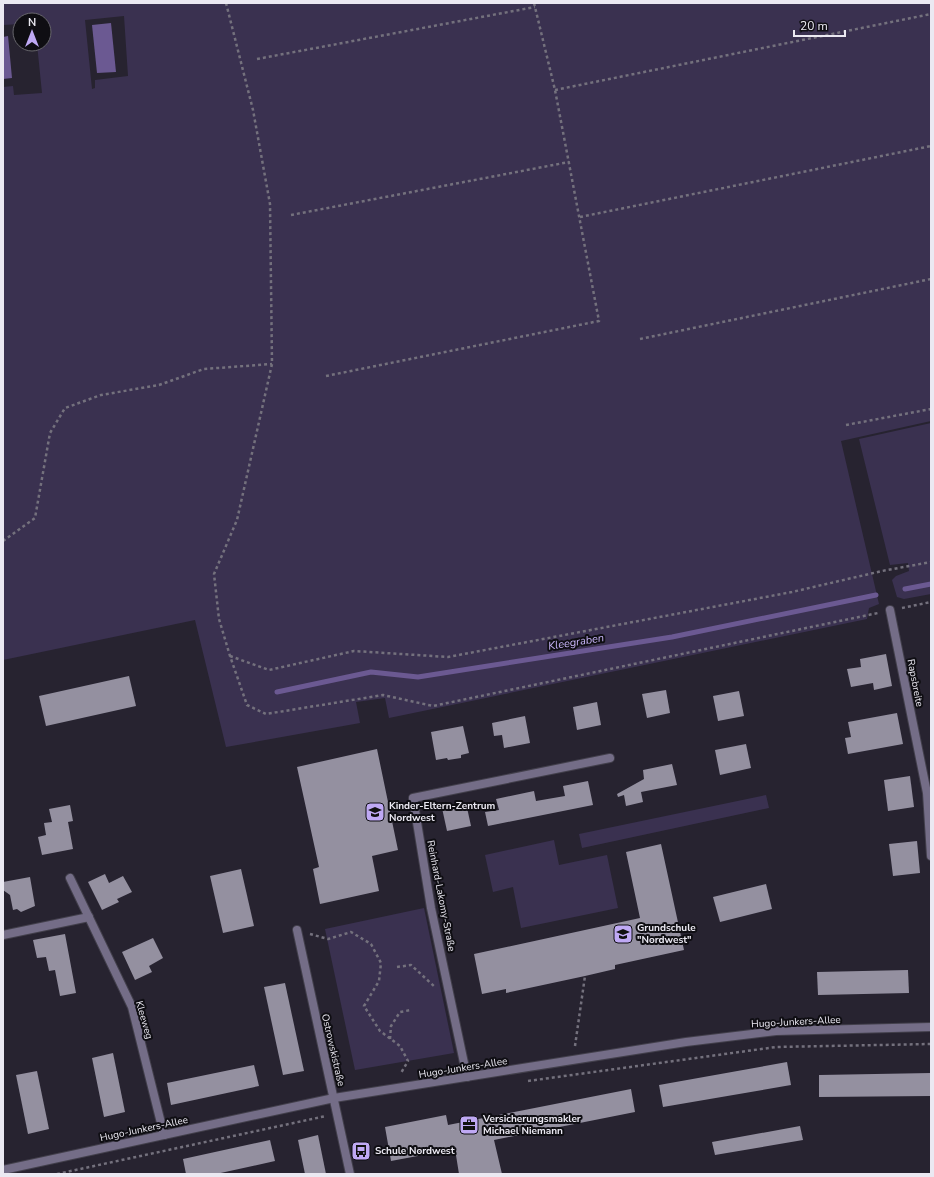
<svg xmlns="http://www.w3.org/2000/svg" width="934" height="1177" font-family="'Nunito Sans',sans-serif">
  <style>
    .green { fill: #3a3150; fill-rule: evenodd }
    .water { fill: #6b5992 }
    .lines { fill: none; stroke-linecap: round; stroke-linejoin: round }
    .stream { stroke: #6b5992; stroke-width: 5 }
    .building { fill: #9490a0 }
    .minor-casing { stroke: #423f4b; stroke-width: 10 }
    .path { stroke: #74717d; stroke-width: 2.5; stroke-dasharray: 3 3; stroke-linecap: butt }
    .minor { stroke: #746d87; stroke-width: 8 }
    .labels { text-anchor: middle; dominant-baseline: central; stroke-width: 4; stroke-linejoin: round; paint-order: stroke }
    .street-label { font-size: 10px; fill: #ebe9f2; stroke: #0f0e13 }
    .poi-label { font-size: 10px; font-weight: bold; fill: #ebe9f2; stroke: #0f0e13; text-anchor: start }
    .water-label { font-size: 11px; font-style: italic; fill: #c9b6fa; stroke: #0f0e13 }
  </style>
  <rect width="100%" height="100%" fill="#272330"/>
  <g class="green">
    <path d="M 3,3 L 931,3 L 931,421 L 841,441 L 879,604 L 869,608 L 867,619 L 389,718 L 385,698 L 356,702 L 360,723 L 226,747 L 195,620 L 3,660 L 3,87 L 13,86 L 14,95 L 42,93 L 37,44 L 44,44 L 44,20 L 35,20 L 34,14 L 26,15 L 26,20 L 20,20 L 20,24 L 3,25 ZM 124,16 L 128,76 L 95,80 L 95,88 L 92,89 L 85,20 Z"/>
    <path d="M 931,423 L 931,594 L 904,599 L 897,597 L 892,580 L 896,576 L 909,571 L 908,563 L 890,565 L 859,439 Z"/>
    <path d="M 766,795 L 769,808 L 582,848 L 579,834 Z"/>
    <path d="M 554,840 L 559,865 L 607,855 L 618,908 L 521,928 L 513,887 L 493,892 L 485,855 Z"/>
    <path d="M 424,908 L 454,1053 L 355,1070 L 325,929 Z"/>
  </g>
  <g class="water">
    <path d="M 111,23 L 116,72 L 97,73 L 92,25 Z"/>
    <path d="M 8,36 L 12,78 L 3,79 L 3,37 Z"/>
  </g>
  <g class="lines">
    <g class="stream">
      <path d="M 905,589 L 931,584"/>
      <path d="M 277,692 L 371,672 L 418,677 L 672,637 L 876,595"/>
    </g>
  </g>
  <g class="building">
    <path d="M 886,654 L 892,686 L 874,690 L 873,683 L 851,687 L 847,669 L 861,667 L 860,659 Z"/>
    <path d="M 129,676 L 136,706 L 46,726 L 39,696 Z"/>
    <path d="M 666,690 L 670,713 L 647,718 L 642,694 Z"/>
    <path d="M 739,691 L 744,716 L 718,721 L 713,696 Z"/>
    <path d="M 597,702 L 601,725 L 577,730 L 573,707 Z"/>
    <path d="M 897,713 L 903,744 L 848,754 L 845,738 L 851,737 L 848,722 Z"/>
    <path d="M 525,716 L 530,743 L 504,748 L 502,735 L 494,736 L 492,723 Z"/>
    <path d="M 463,726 L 469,753 L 461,755 L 461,758 L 448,760 L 447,758 L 436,760 L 431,732 Z"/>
    <path d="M 746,744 L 751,768 L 720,775 L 715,750 Z"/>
    <path d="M 377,749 L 398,850 L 372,856 L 379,891 L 320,904 L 313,869 L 319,867 L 297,767 Z"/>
    <path d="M 672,764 L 677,785 L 641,792 L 643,802 L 626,806 L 624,795 L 618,797 L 617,794 L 644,779 L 643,770 Z"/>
    <path d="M 910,776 L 914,807 L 888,811 L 884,780 Z"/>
    <path d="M 588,781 L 593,805 L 488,826 L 485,812 L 499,810 L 496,799 L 534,791 L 536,801 L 565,796 L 563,786 Z"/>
    <path d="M 466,803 L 471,826 L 447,831 L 442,808 Z"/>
    <path d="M 70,805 L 73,821 L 68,822 L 73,849 L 42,855 L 38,837 L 46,835 L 44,823 L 52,822 L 49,809 Z"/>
    <path d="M 917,841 L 920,873 L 893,876 L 889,844 Z"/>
    <path d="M 661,844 L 684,950 L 615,965 L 615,969 L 585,976 L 506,993 L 506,989 L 482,994 L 474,954 L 640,918 L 626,852 Z"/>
    <path d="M 241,869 L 254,926 L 223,933 L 210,876 Z"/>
    <path d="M 105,874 L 109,883 L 123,876 L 132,892 L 117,899 L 119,902 L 102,910 L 88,882 Z"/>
    <path d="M 30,877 L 35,906 L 21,912 L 17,909 L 13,910 L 10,895 L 3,890 L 3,882 Z"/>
    <path d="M 766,884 L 772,909 L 720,922 L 713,897 Z"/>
    <path d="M 65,934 L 76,993 L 60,996 L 55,970 L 49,971 L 46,957 L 37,958 L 33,940 Z"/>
    <path d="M 153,938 L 163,958 L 149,966 L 152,972 L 135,980 L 122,952 Z"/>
    <path d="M 908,970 L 909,993 L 818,995 L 817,972 Z"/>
    <path d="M 285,983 L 304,1071 L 283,1075 L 264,987 Z"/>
    <path d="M 113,1053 L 125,1112 L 104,1117 L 92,1058 Z"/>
    <path d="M 787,1062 L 791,1085 L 663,1107 L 659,1085 Z"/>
    <path d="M 254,1065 L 259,1086 L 171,1105 L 167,1083 Z"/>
    <path d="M 37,1071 L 49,1129 L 28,1134 L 16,1075 Z"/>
    <path d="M 931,1073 L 931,1096 L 819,1097 L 819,1075 Z"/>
    <path d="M 631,1089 L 635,1112 L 494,1140 L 502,1174 L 459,1174 L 455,1149 L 391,1161 L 385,1127 L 446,1115 L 448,1125 Z"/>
    <path d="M 800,1126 L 803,1140 L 715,1155 L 712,1142 Z"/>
    <path d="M 318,1135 L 326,1174 L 305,1174 L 298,1140 Z"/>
    <path d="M 270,1140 L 275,1161 L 216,1174 L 186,1174 L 183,1159 Z"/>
  </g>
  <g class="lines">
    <defs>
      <g id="minor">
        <path d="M 890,610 L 927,793 L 931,856"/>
        <path d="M 70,878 L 132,1007 L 164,1135"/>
        <path d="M 297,930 L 350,1174"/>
        <path d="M 3,935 L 89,917"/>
        <path d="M 467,1077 L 431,908 L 413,798 L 610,758"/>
        <path d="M 3,1170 L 334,1098 L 686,1042 L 776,1031 L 931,1027"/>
      </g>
    </defs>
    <use href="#minor" class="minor-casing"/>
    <g class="path">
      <path d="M 226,3 L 253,110 L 270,204 L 272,364 L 237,520 L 214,574 L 219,619 L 230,656 L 247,705 L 266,714 L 383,695 L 433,706 L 878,613"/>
      <path d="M 257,59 L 535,7"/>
      <path d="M 555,90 L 931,14"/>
      <path d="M 291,215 L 569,162"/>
      <path d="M 580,217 L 931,146"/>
      <path d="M 640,339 L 931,279"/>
      <path d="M 326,376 L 599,321 L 555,90 L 534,3"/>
      <path d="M 846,425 L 931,409"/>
      <path d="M 3,541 L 35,518 L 50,433 L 65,408 L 101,395 L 159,385 L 204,369 L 272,364"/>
      <path d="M 902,608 L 931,602"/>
      <path d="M 230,656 L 269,670 L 354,651 L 448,657 L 792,592 L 882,571 L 931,562"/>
      <path d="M 310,934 L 328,939 L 351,932 L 371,944 L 381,963 L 379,981 L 364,1006 L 380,1031 L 400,1046 L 408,1061 L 401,1073"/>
      <path d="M 397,967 L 411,965 L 435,987"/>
      <path d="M 390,1039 L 391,1026 L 400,1012 L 411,1010"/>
      <path d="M 575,1046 L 585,976"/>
      <path d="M 528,1081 L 776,1047 L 931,1044"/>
      <path d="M 57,1174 L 326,1116"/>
    </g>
    <use href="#minor" class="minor"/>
  </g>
  <defs>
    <symbol id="school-square" viewBox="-11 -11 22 22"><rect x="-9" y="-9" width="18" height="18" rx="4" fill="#bfa9f4" stroke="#0f0e13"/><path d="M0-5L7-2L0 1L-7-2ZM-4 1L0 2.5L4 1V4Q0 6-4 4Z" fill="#111"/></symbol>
    <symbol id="office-square" viewBox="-11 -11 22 22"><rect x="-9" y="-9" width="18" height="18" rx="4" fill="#bfa9f4" stroke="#0f0e13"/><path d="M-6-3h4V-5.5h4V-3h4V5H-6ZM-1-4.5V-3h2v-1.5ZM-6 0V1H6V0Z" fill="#111"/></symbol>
    <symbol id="bus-square" viewBox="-11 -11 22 22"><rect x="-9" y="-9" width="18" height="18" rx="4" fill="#bfa9f4" stroke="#0f0e13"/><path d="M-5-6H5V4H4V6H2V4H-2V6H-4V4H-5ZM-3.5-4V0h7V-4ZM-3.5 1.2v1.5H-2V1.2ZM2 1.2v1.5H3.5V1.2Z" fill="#111"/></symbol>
  </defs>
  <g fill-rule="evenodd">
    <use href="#school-square" x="364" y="801" width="22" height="22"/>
    <use href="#school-square" x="612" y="923" width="22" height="22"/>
    <use href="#office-square" x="458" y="1114" width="22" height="22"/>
    <use href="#bus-square" x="350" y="1140" width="22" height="22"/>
  </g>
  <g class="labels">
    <g class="street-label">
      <text transform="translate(915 683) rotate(79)">Rapsbreite</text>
      <text transform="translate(441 896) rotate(79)">Reinhard-Lakomy-Straße</text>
      <text transform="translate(144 1020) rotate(74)">Kleeweg</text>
      <text transform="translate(796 1022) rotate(-3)">Hugo-Junkers-Allee</text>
      <text transform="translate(333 1050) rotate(77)">Ostrowskistraße</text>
      <text transform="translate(463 1068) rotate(-9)">Hugo-Junkers-Allee</text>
      <text transform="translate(144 1129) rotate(-12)">Hugo-Junkers-Allee</text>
    </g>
    <g class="poi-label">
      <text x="389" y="806">Kinder-Eltern-Zentrum<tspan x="389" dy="12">Nordwest</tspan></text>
      <text x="637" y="928">Grundschule<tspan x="637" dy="12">"Nordwest"</tspan></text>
      <text x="483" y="1119">Versicherungsmakler<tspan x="483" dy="12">Michael Niemann</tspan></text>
      <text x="375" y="1151">Schule Nordwest</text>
    </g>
    <g class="water-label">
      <text transform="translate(576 642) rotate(-9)">Kleegraben</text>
    </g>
  </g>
  <rect width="934" height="1177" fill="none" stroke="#ebe9f2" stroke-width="8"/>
  <g transform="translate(32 32)"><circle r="19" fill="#0f0e13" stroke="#67666c"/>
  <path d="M0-3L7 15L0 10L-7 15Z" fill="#bfa9f4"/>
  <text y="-6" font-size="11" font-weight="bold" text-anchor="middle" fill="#ebe9f2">N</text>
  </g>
  <path d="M794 30v6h51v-6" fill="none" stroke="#ebe9f2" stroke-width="2"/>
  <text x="800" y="30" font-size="12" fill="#ebe9f2" stroke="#0f0e13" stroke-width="3" paint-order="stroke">20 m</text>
</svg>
